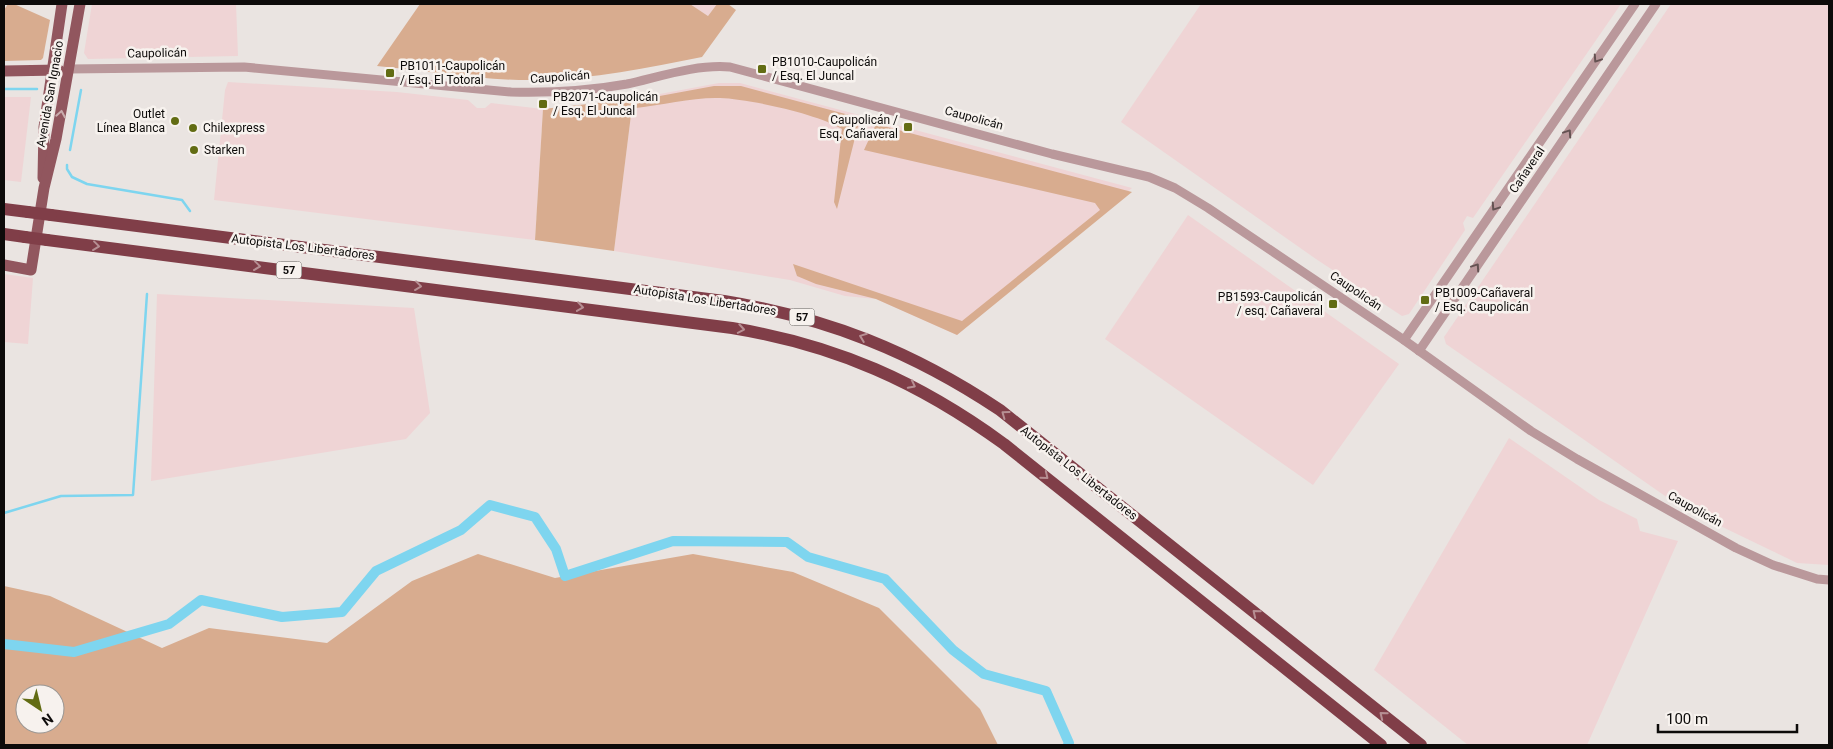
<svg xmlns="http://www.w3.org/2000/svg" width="1833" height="749" font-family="Roboto,sans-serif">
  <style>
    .industrial { fill: #efd4d5 }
    .green { fill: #d8ac8f; fill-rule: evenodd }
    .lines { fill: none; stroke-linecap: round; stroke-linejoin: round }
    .stream { stroke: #7ed5ef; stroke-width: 2.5 }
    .canal { stroke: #7ed5ef; stroke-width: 10 }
    .minor { stroke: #ba989b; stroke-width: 9 }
    .major { stroke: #91565e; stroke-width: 11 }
    .highway { stroke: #803e48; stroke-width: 12 }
    .highway-bridge { stroke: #803e48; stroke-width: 12 }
    .oneway { stroke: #645252 }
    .oneway2 { stroke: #c9acad }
    .oneway3 { stroke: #b68f93 }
    .poi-dot { fill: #626c13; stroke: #f7f2ee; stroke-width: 2 }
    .labels { text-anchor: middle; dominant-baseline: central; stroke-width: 5; stroke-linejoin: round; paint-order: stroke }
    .shield { fill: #f7f2ee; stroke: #53504e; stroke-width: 1 }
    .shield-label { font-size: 11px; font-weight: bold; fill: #0d0b0a }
    .street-label { font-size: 12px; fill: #0d0b0a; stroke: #f7f2ee }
    .poi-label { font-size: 12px; fill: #0d0b0a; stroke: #f7f2ee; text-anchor: start }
  </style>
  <rect width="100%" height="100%" fill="#eae4e1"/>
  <g class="industrial">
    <path d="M 92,4 L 236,4 L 238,56 L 88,59 L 84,53 Z"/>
    <path d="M 690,4 L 717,4 L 708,16 Z"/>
    <path d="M 1201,4 L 1621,4 L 1473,218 L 1467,216 L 1463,223 L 1465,230 L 1409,314 L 1402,316 L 1316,259 L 1121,122 Z"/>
    <path d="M 1671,4 L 1829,4 L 1829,565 L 1797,563 L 1681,507 L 1446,344 L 1444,337 Z"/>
    <path d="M 228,82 L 397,92 L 468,100 L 477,108 L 485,108 L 491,103 L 543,109 L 535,240 L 214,200 L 225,90 Z"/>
    <path d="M 719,83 L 740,83 L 1132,188 L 957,335 L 876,299 L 845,296 L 790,280 L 614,251 L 633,99 Z"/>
    <path d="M 4,97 L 31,97 L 21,182 L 4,180 Z"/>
    <path d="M 1188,215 L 1399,364 L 1313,485 L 1105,339 Z"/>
    <path d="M 4,274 L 33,278 L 28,344 L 4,342 Z"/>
    <path d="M 157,294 L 414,308 L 430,413 L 406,439 L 151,481 Z"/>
    <path d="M 1509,438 L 1599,500 L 1637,519 L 1640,531 L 1678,541 L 1587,745 L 1468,745 L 1374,670 Z"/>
  </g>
  <g class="green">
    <path d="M 8,4 L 14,4 L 50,20 L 43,58 L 41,60 L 4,61 L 4,10 Z"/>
    <path d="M 420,4 L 690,4 L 708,16 L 717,4 L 728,4 L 736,10 L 702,57 C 648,68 593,79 537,80 C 484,81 430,71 377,66 Z"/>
    <path d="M 714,86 L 741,86 L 853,116 L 858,126 L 837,209 L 834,202 L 842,129 C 818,114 749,99 720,98 C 694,97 662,105 636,108 L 638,100 Z"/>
    <path d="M 633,99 L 614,251 L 535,240 L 543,109 Z"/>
    <path d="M 876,124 L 1132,192 L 957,335 L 876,299 L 816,284 L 797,276 L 793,264 L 962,321 L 1100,210 L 1095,203 L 864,150 Z"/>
    <path d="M 478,554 L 555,578 L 693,554 L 793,572 L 879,608 L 980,709 L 998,745 L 4,745 L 4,586 L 50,596 L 162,648 L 209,628 L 327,643 L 412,581 ZM 25,694 L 55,694 L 55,724 L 25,724 Z"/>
  </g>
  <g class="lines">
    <g class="stream">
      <path d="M 4,89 L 37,89"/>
      <path d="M 70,150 L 81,90"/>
      <path d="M 67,165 L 67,169 L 72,177 L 87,184 L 182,200 L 190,211"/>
      <path d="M 4,513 L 61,496 L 133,495 L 147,294"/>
    </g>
    <path class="canal" d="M 4,644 L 74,652 L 169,624 L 201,600 L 282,617 L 342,612 L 376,571 L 461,530 L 490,505 L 535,517 L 556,549 L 565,576 L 673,541 L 787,542 L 808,557 L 885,579 L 953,650 L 984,674 L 1046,691 L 1069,743 L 1068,745"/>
    <g class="minor">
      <path d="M 69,69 L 244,67 L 511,92 C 550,93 588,91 627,84 C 659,77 696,64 730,67 L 1052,154 L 1149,177 L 1175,188 L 1208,208 L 1404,340 L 1531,431 L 1577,459 L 1736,548 L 1773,565 L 1817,579 L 1829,580"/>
      <path d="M 1404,340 L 1635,4"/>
      <path d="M 1419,351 L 1656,4"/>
    </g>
    <g class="major">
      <path d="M 4,71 L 59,70"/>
      <path d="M 43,178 L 44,127 L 62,4"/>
      <path d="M 4,265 L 31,270 L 44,188 L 56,139 L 80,4"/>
    </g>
    <g class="highway">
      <path d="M 4,209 L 28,212"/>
      <path d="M 51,215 L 724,301 C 828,318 913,352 1000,410 L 1421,745"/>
      <path d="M 4,234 L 25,237"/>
      <path d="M 47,240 L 732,328 C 836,345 919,382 1004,444 L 1381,745"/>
    </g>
    <g class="highway-bridge">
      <path d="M 28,212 L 51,215"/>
      <path d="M 25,237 L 47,240"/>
    </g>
  </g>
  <defs><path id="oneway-chevron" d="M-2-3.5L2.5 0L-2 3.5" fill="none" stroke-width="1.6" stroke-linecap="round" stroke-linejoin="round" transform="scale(1.25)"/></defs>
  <g class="oneway">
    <use href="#oneway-chevron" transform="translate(1597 59) rotate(124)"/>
    <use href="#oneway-chevron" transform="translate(1568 133) rotate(-56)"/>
    <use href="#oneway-chevron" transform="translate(1495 207) rotate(124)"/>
    <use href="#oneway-chevron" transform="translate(1476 267) rotate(-56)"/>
  </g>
  <use class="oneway2" href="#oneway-chevron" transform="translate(61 114) rotate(-80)"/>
  <g class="oneway3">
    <use href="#oneway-chevron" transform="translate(96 246) rotate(7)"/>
    <use href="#oneway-chevron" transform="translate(257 266) rotate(7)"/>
    <use href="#oneway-chevron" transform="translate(418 286) rotate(7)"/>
    <use href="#oneway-chevron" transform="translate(580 307) rotate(8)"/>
    <use href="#oneway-chevron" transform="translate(741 329) rotate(10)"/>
    <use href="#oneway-chevron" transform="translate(863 337) rotate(-159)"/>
    <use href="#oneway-chevron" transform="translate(912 385) rotate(27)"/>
    <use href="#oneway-chevron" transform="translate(1005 414) rotate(-144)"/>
    <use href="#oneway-chevron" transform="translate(1045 476) rotate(39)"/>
    <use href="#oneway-chevron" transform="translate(1256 613) rotate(-141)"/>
    <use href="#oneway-chevron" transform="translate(1383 715) rotate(-141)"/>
  </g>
  <g class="poi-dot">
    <rect x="757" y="64" width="10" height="10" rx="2.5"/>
    <rect x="385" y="68" width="10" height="10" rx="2.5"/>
    <rect x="538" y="99" width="10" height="10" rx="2.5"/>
    <circle cx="175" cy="121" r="5"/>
    <rect x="903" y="122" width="10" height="10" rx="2.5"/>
    <circle cx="193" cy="128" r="5"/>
    <circle cx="194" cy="150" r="5"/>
    <rect x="1420" y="295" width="10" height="10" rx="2.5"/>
    <rect x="1328" y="299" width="10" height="10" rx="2.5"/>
  </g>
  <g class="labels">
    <g class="shield">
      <rect x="276.5" y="261.5" width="25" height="17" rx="4"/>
      <rect x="789.5" y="308.5" width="25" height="17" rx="4"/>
    </g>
    <g class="shield-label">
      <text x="289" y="270">57</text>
      <text x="802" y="317">57</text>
    </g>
    <g class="street-label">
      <text transform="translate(157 53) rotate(-1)">Caupolicán</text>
      <text transform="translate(560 77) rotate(-4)">Caupolicán</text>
      <text transform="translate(50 94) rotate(-80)">Avenida San Ignacio</text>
      <text transform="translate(974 118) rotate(15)">Caupolicán</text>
      <text transform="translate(1527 170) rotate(-56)">Cañaveral</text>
      <text transform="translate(303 247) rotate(7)">Autopista Los Libertadores</text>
      <text transform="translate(1356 291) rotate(34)">Caupolicán</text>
      <text transform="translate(705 300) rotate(9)">Autopista Los Libertadores</text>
      <text transform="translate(1079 473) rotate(38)">Autopista Los Libertadores</text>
      <text transform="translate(1695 509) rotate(29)">Caupolicán</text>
    </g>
    <g class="poi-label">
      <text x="772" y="62">PB1010-Caupolicán<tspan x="772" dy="14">/ Esq. El Juncal</tspan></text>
      <text x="400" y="66">PB1011-Caupolicán<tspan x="400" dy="14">/ Esq. El Totoral</tspan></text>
      <text x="553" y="97">PB2071-Caupolicán<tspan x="553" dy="14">/ Esq. El Juncal</tspan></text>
      <text x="165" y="114" text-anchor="end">Outlet<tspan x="165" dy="14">Línea Blanca</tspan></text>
      <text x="898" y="120" text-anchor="end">Caupolicán /<tspan x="898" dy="14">Esq. Cañaveral</tspan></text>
      <text x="203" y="128">Chilexpress</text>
      <text x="204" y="150">Starken</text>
      <text x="1435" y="293">PB1009-Cañaveral<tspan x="1435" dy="14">/ Esq. Caupolicán</tspan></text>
      <text x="1323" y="297" text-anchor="end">PB1593-Caupolicán<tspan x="1323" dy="14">/ esq. Cañaveral</tspan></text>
    </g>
  </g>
  <rect width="1833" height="749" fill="none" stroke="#0d0b0a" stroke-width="10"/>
  <g transform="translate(40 709) rotate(145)"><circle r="24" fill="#f7f2ee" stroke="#999693"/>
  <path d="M0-4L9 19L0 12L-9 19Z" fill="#626c13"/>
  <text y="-8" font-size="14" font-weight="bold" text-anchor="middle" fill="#0d0b0a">N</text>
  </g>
  <path d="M1658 724v8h139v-8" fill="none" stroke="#0d0b0a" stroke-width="2.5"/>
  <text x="1666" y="724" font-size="15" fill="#0d0b0a" stroke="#f7f2ee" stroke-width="4" paint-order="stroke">100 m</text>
</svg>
